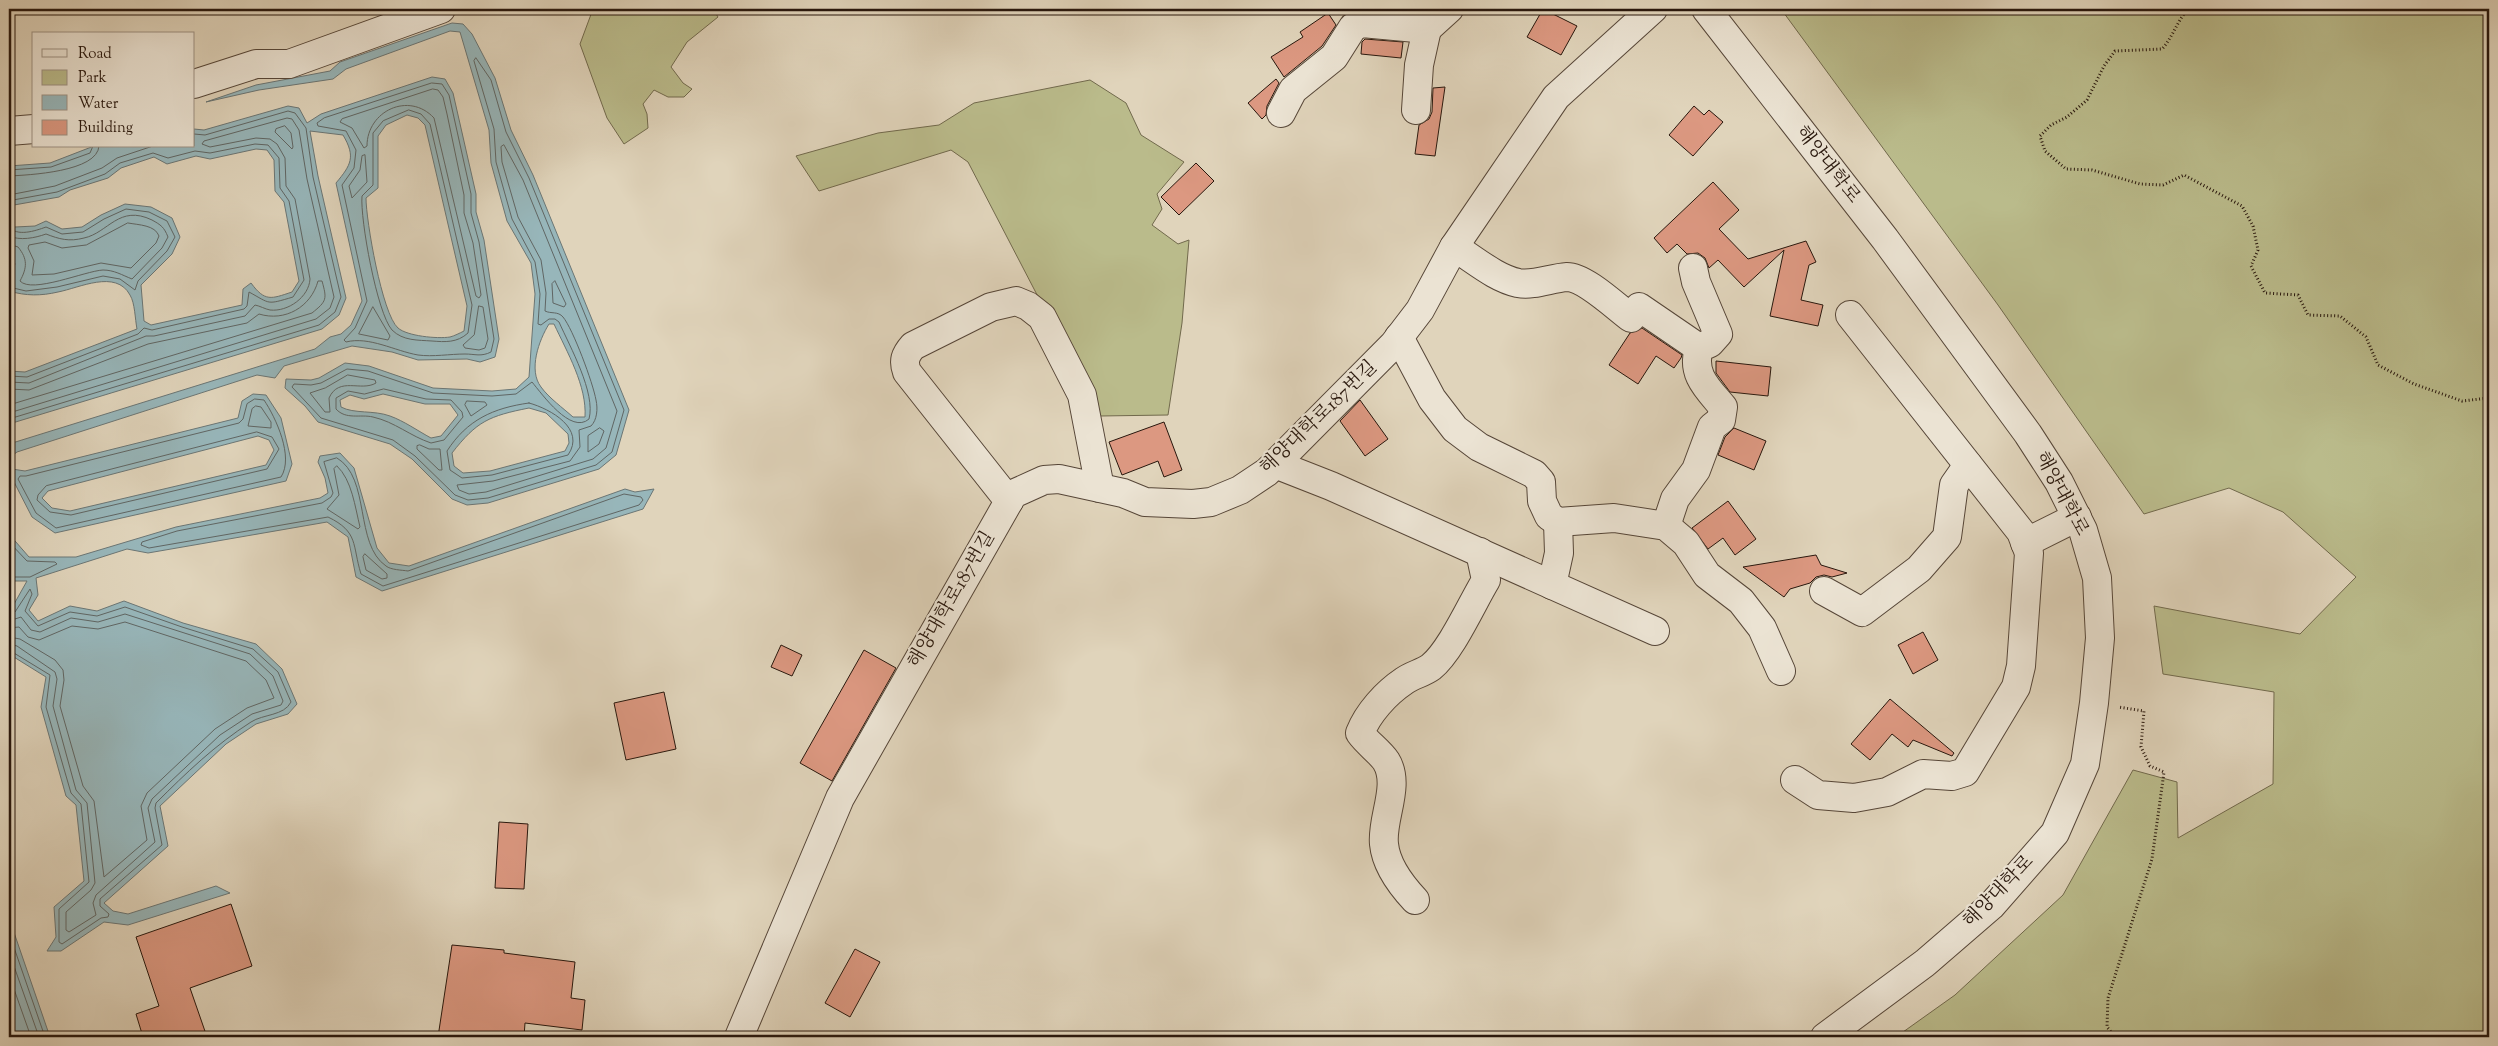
<svg xmlns="http://www.w3.org/2000/svg" width="2498" height="1046" font-family="'Sorts Mill Goudy','Noto Serif KR',serif">
  <style>
    .green { fill: #babb8b; stroke: #71694c }
    .water { fill: #97b6ba; stroke: #6b7675; fill-rule: evenodd }
    .lines { fill: none; stroke-linecap: round; stroke-linejoin: round }
    .shore { stroke: #606664; stroke-width: 1 }
    .building { fill: #dc9881; stroke: #28170d }
    .minor-casing { stroke: #564638; stroke-width: 30 }
    .path { stroke: #28170d; stroke-width: 3; stroke-dasharray: 1 2.5; stroke-linecap: butt }
    .minor { stroke: #ebe3d3; stroke-width: 28 }
    .labels { text-anchor: middle; dominant-baseline: central; stroke-width: 4.5; stroke-linejoin: round; paint-order: stroke }
    .street-label { font-size: 19px; fill: #28170d; stroke: #ebe3d3 }
  </style>
  <rect width="100%" height="100%" fill="#e0d4bb"/>
  <filter id="stains"><feTurbulence type="fractalNoise" baseFrequency=".004" numOctaves="4"/><feColorMatrix values="0 0 0 0 .2 0 0 0 0 .09 0 0 0 0 .02 0 0 0 .5 -.17"/></filter>
  <radialGradient id="worn" r=".72"><stop offset=".6" stop-color="#630" stop-opacity="0"/><stop offset="1" stop-color="#630" stop-opacity=".3"/></radialGradient>
  <g class="green">
    <path d="M 593,9 L 713,9 L 718,17 L 687,42 L 671,67 L 683,83 L 692,89 L 684,97 L 668,97 L 654,90 L 643,104 L 647,114 L 648,128 L 624,144 L 607,118 L 580,44 Z"/>
    <path d="M 1781,9 L 2489,9 L 2489,1037 L 1896,1037 L 1955,995 L 2063,895 L 2133,770 L 2177,782 L 2178,838 L 2273,784 L 2274,692 L 2163,674 L 2154,606 L 2300,634 L 2356,577 L 2283,512 L 2229,488 L 2144,514 L 1998,305 Z"/>
    <path d="M 1090,80 L 1126,103 L 1141,135 L 1184,162 L 1157,194 L 1162,209 L 1152,225 L 1178,244 L 1189,240 L 1182,323 L 1168,415 L 1100,416 L 968,162 L 951,150 L 819,191 L 796,156 L 878,133 L 939,125 L 974,103 Z"/>
  </g>
  <g class="water">
    <path d="M 452,23 L 463,24 L 472,34 L 495,78 L 511,130 L 533,175 L 629,410 L 616,455 L 599,469 L 488,503 L 467,505 L 452,499 L 412,459 L 390,444 L 318,422 L 305,406 L 285,388 L 286,379 L 311,380 L 319,378 L 345,363 L 369,366 L 433,388 L 492,391 L 516,389 L 529,377 L 535,294 L 531,263 L 507,221 L 491,163 L 489,130 L 460,32 L 450,31 L 346,69 L 333,79 L 259,90 L 206,102 L 256,85 L 330,71 L 340,62 ZM 549,324 L 554,324 C 567,352 587,386 585,417 L 573,417 C 563,408 549,398 541,387 C 528,370 539,340 549,324 ZM 383,394 L 425,404 L 450,404 L 458,415 L 441,436 L 431,438 C 418,431 404,421 390,416 C 374,410 354,414 341,407 L 340,400 L 350,395 L 364,399 ZM 529,408 L 546,413 L 568,434 L 569,443 L 565,451 L 490,471 L 463,473 L 454,466 L 452,453 C 477,421 489,416 529,408 Z"/>
    <path d="M 432,77 L 445,79 L 453,93 L 476,194 L 476,212 L 484,240 L 499,339 L 495,357 L 480,362 L 467,359 L 418,360 L 392,352 L 352,346 L 284,366 L 275,378 L 257,375 L 17,452 L 9,458 L 9,444 L 315,349 L 330,337 L 341,334 L 351,325 L 362,301 L 336,183 C 351,165 356,157 343,135 L 310,131 L 318,176 L 346,298 L 339,315 L 322,329 L 9,424 L 9,371 L 25,372 L 137,329 C 135,319 135,303 130,295 C 116,269 79,288 58,292 C 41,296 26,296 9,291 L 9,273 L 12,271 L 15,264 C 8,250 9,235 9,219 L 15,227 L 35,226 L 46,221 L 62,229 L 82,227 L 101,215 L 125,204 L 151,207 L 172,218 L 180,237 L 172,254 L 141,285 L 144,321 L 151,325 L 242,305 L 243,289 L 251,283 C 265,302 271,299 292,292 L 299,281 L 284,202 L 275,191 L 274,160 L 267,150 L 256,149 L 210,159 L 196,156 L 167,164 L 154,157 L 121,168 L 108,178 L 70,190 L 59,197 L 14,205 L 9,210 L 9,166 L 50,163 L 94,146 L 194,146 L 194,129 L 204,130 L 288,106 L 299,108 L 307,123 L 321,114 ZM 407,115 L 418,118 L 425,125 L 467,306 L 464,331 C 460,333 454,336 450,337 C 437,339 407,336 398,328 C 382,314 366,220 366,198 L 378,188 L 378,136 L 386,125 Z"/>
    <path d="M 253,394 L 266,395 L 281,418 L 292,464 L 286,481 L 55,533 L 32,517 L 13,480 L 9,482 L 9,464 L 12,469 L 25,471 L 238,418 L 242,401 ZM 258,436 L 269,440 L 274,450 L 266,465 L 70,511 L 52,508 L 42,498 L 48,491 Z"/>
    <path d="M 340,453 L 354,468 L 377,548 L 389,563 L 409,566 L 625,489 L 635,492 L 654,489 L 643,509 L 382,591 L 356,577 L 348,537 L 327,522 L 148,553 L 127,549 L 36,578 L 38,595 L 29,610 L 38,621 L 70,606 L 97,611 L 124,601 L 183,623 L 256,644 L 282,669 L 297,704 L 288,714 L 256,724 L 226,744 L 160,806 L 168,846 L 104,903 L 113,911 L 128,914 L 216,886 L 230,893 L 128,925 L 104,922 L 61,951 L 47,951 L 56,937 L 54,907 L 84,881 L 76,805 L 66,796 L 41,707 L 46,677 L 9,654 L 9,613 L 27,581 L 11,581 L 9,583 L 9,534 L 29,557 L 76,557 L 176,527 L 320,498 L 328,493 L 325,478 L 318,462 L 320,456 Z"/>
    <path d="M 9,918 L 50,1037 L 9,1037 Z"/>
  </g>
  <g class="lines">
    <g class="shore">
      <path d="M 476,58 L 491,80 L 506,132 L 529,178 L 624,410 L 612,452 L 596,465 L 488,498 L 468,500 L 455,495 L 415,456 L 393,440 L 321,418 L 292,387 L 294,384 L 311,385 L 321,383 L 347,369 L 368,371 L 433,393 L 492,396 L 516,394 L 532,382 C 542,394 571,435 589,419 C 596,393 570,347 559,322 L 555,319 L 549,319 L 541,325 L 538,324 L 540,294 L 535,262 L 512,219 L 496,162 L 494,129 L 474,61 Z"/>
      <path d="M 432,83 L 442,84 L 449,95 L 471,194 L 471,213 L 479,242 L 494,339 L 491,352 C 481,357 475,354 465,354 C 450,354 433,357 418,355 C 395,351 369,336 346,342 L 344,340 L 355,328 L 367,301 L 342,185 L 354,168 L 356,150 L 346,131 L 318,126 L 317,123 L 324,118 Z"/>
      <path d="M 433,89 L 438,90 L 443,97 L 447,114 L 464,195 L 464,213 L 473,243 L 481,295 L 479,298 L 476,296 L 434,118 C 409,91 367,111 367,146 L 364,148 L 352,128 L 340,122 L 342,119 Z"/>
      <path d="M 409,110 L 421,114 L 430,124 L 472,305 L 468,333 C 457,343 445,342 432,341 C 418,340 403,341 392,330 C 377,313 360,219 362,196 L 373,185 L 373,133 L 383,121 Z"/>
      <path d="M 285,126 L 291,133 L 293,147 L 292,149 L 275,132 L 276,129 Z"/>
      <path d="M 504,145 L 523,180 L 617,411 L 606,448 L 593,459 L 486,492 L 469,494 L 459,490 L 457,485 L 493,481 L 570,461 L 580,447 L 579,430 L 591,426 C 597,420 598,409 596,400 C 593,383 573,329 563,317 C 558,311 551,314 545,311 L 546,293 L 541,260 L 518,217 L 502,162 L 501,147 Z"/>
      <path d="M 365,155 L 367,182 L 352,198 L 349,186 L 360,170 L 362,156 Z"/>
      <path d="M 9,170 L 51,167 L 90,153 L 93,146"/>
      <path d="M 9,176 C 28,175 98,172 99,146"/>
      <path d="M 9,195 L 55,186 L 102,168 L 117,158 L 153,146"/>
      <path d="M 9,203 L 13,200 L 57,192 L 105,174 L 120,163 L 153,153 L 168,158 L 195,151 L 210,153 L 255,144 L 268,145 L 279,158 L 280,188 L 289,201 L 304,280 L 293,297 C 266,305 271,304 249,292 L 247,306 L 244,309 L 152,330 L 144,328 L 138,334 L 27,377 L 9,376"/>
      <path d="M 128,223 C 139,225 155,225 159,236 L 156,243 L 131,268 L 101,263 L 54,274 L 32,275 L 34,261 L 28,248 L 29,245 L 45,242 L 62,248 L 86,245 Z"/>
      <path d="M 9,227 C 17,237 35,231 46,227 L 62,234 L 83,232 L 104,219 L 126,209 L 149,212 L 167,221 L 175,237 L 167,251 L 138,281 L 135,290 L 120,279 L 103,276 L 57,287 L 26,291 L 9,287"/>
      <path d="M 9,236 C 20,241 35,238 46,234 C 59,239 69,242 84,238 C 108,233 119,204 152,220 C 161,225 164,227 168,237 L 162,248 L 132,279 C 122,275 114,270 103,270 C 85,271 32,294 20,281 C 27,268 28,259 18,247 L 9,244"/>
      <path d="M 555,281 L 566,304 L 564,307 L 553,303 L 552,284 Z"/>
      <path d="M 479,306 L 483,307 L 488,339 L 485,348 L 479,350 L 465,348 L 463,345 L 474,335 Z"/>
      <path d="M 373,307 L 390,336 L 388,340 L 359,334 Z"/>
      <path d="M 348,375 L 375,380 L 376,383 C 361,392 339,376 329,398 L 330,412 L 325,412 L 310,393 L 325,388 Z"/>
      <path d="M 9,382 L 29,383 L 146,336 L 154,336 L 245,316 L 255,305 C 260,306 265,309 270,310 C 288,312 309,297 310,279 L 295,199 L 286,186 L 285,158 L 277,144 L 270,139 L 256,138 L 210,147 L 202,144 L 204,141 L 287,118 L 292,119 L 299,130 L 307,179 L 334,297 L 330,308 L 316,319 L 9,413"/>
      <path d="M 9,389 L 29,390 L 148,344 L 247,323 L 259,314 C 285,322 311,307 318,281 L 322,281 C 327,299 327,301 312,313 L 9,405"/>
      <path d="M 384,389 L 426,399 L 451,400 L 462,412 L 463,417 L 444,440 L 431,443 C 410,436 395,422 373,417 C 360,414 346,420 336,409 L 336,398 L 348,391 L 364,394 Z"/>
      <path d="M 255,399 L 264,400 C 276,418 294,457 281,477 L 56,528 L 36,513 L 18,479 L 20,476 L 26,476 L 239,423 L 243,419 L 247,404 Z"/>
      <path d="M 467,401 L 485,402 L 487,405 L 471,416 L 465,405 Z"/>
      <path d="M 529,403 C 551,409 586,429 568,455 L 492,475 L 462,478 L 450,470 L 447,451 C 467,420 493,408 529,403 Z"/>
      <path d="M 256,406 L 261,407 L 271,422 L 271,428 L 248,426 L 252,409 Z"/>
      <path d="M 9,419 L 319,325 L 335,312 L 341,297 L 313,177 L 306,128 L 295,113 L 288,111 L 205,135 L 194,134"/>
      <path d="M 600,428 L 604,431 L 599,444 L 588,452 L 588,436 Z"/>
      <path d="M 257,432 L 272,437 L 279,449 L 267,469 L 71,515 L 50,512 L 37,500 L 38,495 L 46,486 Z"/>
      <path d="M 420,445 L 429,449 L 440,449 L 442,470 L 439,470 L 417,449 L 417,446 Z"/>
      <path d="M 337,458 C 371,478 354,544 386,566 C 391,570 402,570 408,571 L 624,494 L 641,497 L 643,500 L 639,505 L 383,586 L 361,574 C 352,545 359,532 328,517 L 149,548 L 141,545 L 142,542 L 177,531 L 322,503 L 331,497 L 333,493 L 324,462 Z"/>
      <path d="M 337,466 C 352,480 355,507 360,527 L 358,529 L 327,509 L 339,495 L 334,469 Z"/>
      <path d="M 9,542 L 27,561 L 55,562 L 57,564 L 30,577 L 9,577"/>
      <path d="M 365,554 L 387,574 L 387,578 L 382,579 L 366,570 L 363,557 Z"/>
      <path d="M 9,615 L 15,612 L 30,589 L 32,594 L 25,611 L 38,626 L 70,612 L 97,616 L 125,607 L 182,627 L 253,649 L 278,672 L 291,702 C 284,716 263,714 251,722 C 215,745 186,773 156,803 L 155,808 L 162,845 L 100,899 L 100,906 L 109,914 L 108,917 L 101,918 L 62,944 L 59,942 L 59,909 L 89,882 L 81,804 L 71,793 L 46,707 L 50,675 L 9,650"/>
      <path d="M 9,621 L 21,617 L 31,630 L 40,632 L 71,618 L 98,622 L 125,614 L 250,654 L 273,676 L 283,701 L 281,705 L 252,714 L 220,735 L 152,799 L 148,808 L 155,842 L 96,895 L 93,903 L 96,915 L 69,932 L 66,930 L 66,912 L 91,890 L 95,883 L 87,803 L 76,790 L 53,706 L 57,679 L 55,672 L 17,646 L 9,644"/>
      <path d="M 9,628 L 19,627 L 28,637 L 39,640 L 72,626 L 98,629 L 125,622 L 246,661 L 266,680 L 274,698 L 247,708 L 215,729 L 147,793 L 141,806 L 147,840 L 104,877 L 94,801 L 83,786 L 60,706 L 64,680 L 63,670 L 55,660 L 20,639 L 9,637"/>
      <path d="M 9,933 L 45,1037"/>
      <path d="M 9,952 L 39,1037"/>
      <path d="M 9,975 L 31,1037"/>
    </g>
  </g>
  <g class="building">
    <path d="M 1543,9 L 1577,26 L 1561,55 L 1527,37 Z"/>
    <path d="M 1328,13 L 1336,25 L 1322,46 L 1284,77 L 1271,57 L 1303,37 L 1300,32 Z"/>
    <path d="M 1365,39 L 1403,42 L 1401,58 L 1361,54 L 1362,42 Z"/>
    <path d="M 1276,79 L 1279,83 L 1267,106 L 1266,115 L 1262,119 L 1248,103 Z"/>
    <path d="M 1445,87 L 1435,156 L 1415,154 L 1419,125 L 1429,119 L 1432,112 L 1433,88 Z"/>
    <path d="M 1694,106 L 1704,115 L 1709,110 L 1723,122 L 1693,156 L 1669,135 Z"/>
    <path d="M 1196,163 L 1214,181 L 1179,215 L 1161,197 Z"/>
    <path d="M 1713,182 L 1739,210 L 1719,229 L 1748,259 L 1806,241 L 1816,262 L 1809,265 L 1801,300 L 1823,305 L 1818,326 L 1770,316 L 1784,250 L 1744,287 L 1718,260 L 1709,268 L 1705,258 L 1698,253 L 1687,254 L 1677,244 L 1667,253 L 1654,238 Z"/>
    <path d="M 1642,328 L 1682,355 L 1681,358 L 1674,368 L 1656,356 L 1638,384 L 1609,365 L 1630,333 Z"/>
    <path d="M 1716,361 L 1771,367 L 1768,396 L 1730,392 L 1716,373 Z"/>
    <path d="M 1360,400 L 1388,439 L 1365,456 L 1340,421 Z"/>
    <path d="M 1164,422 L 1182,470 L 1164,477 L 1158,461 L 1122,475 L 1109,442 Z"/>
    <path d="M 1734,428 L 1766,441 L 1754,470 L 1718,455 L 1725,437 Z"/>
    <path d="M 1728,501 L 1756,539 L 1735,555 L 1723,538 L 1708,549 L 1692,528 Z"/>
    <path d="M 1816,555 L 1821,565 L 1847,573 L 1832,577 L 1824,575 L 1816,577 L 1810,583 L 1790,589 L 1784,597 L 1743,567 Z"/>
    <path d="M 1923,632 L 1938,660 L 1913,674 L 1898,645 Z"/>
    <path d="M 781,645 L 802,655 L 792,676 L 771,667 Z"/>
    <path d="M 864,650 L 896,668 L 832,781 L 800,763 Z"/>
    <path d="M 664,692 L 676,749 L 626,760 L 614,703 Z"/>
    <path d="M 1890,699 L 1954,753 L 1952,756 L 1913,740 L 1908,747 L 1892,734 L 1870,760 L 1851,744 Z"/>
    <path d="M 499,822 L 528,824 L 524,889 L 495,888 Z"/>
    <path d="M 231,904 L 252,966 L 190,988 L 207,1037 L 143,1037 L 136,1014 L 159,1006 L 136,937 Z"/>
    <path d="M 452,945 L 504,950 L 504,953 L 575,962 L 571,998 L 585,1000 L 582,1030 L 525,1023 L 524,1037 L 438,1037 Z"/>
    <path d="M 855,949 L 880,962 L 850,1017 L 825,1003 Z"/>
  </g>
  <g class="lines">
    <defs>
      <g id="minor">
        <path d="M 1706,9 L 1885,239 L 2028,434 L 2059,482 L 2083,530 L 2097,578 L 2100,638 L 2094,703 L 2085,764 L 2055,833 L 1991,906 L 1925,963 L 1825,1037"/>
        <path d="M 194,84 L 256,64 L 289,64 L 441,9"/>
        <path d="M 1416,110 L 1419,65 L 1427,29"/>
        <path d="M 1281,113 L 1293,90 L 1334,57 L 1353,27 L 1362,23 L 1427,29 L 1449,9"/>
        <path d="M 9,131 L 34,129"/>
        <path d="M 1454,247 C 1474,259 1495,278 1518,283 C 1534,286 1551,278 1567,277 C 1585,277 1616,307 1631,318 L 1639,307 L 1699,348"/>
        <path d="M 1399,337 L 1432,399 L 1455,429 L 1479,447 L 1534,474 L 1541,482 L 1542,501 L 1549,516 L 1558,522 L 1614,518 L 1666,526 L 1686,543 L 1707,575 L 1741,601 L 1762,628 L 1781,671"/>
        <path d="M 1275,464 L 1331,486 L 1655,631"/>
        <path d="M 1009,501 L 907,372 C 903,361 905,355 913,346 L 991,307 L 1016,301 L 1028,306 L 1042,317 L 1082,395 L 1100,488"/>
        <path d="M 1666,526 L 1675,499 L 1696,470 L 1712,427 L 1721,420 L 1723,407 C 1707,388 1691,374 1699,348 L 1710,343 L 1718,334 L 1696,282 L 1693,268"/>
        <path d="M 2025,543 L 2077,517"/>
        <path d="M 1552,585 L 1559,553 L 1558,522"/>
        <path d="M 1824,591 L 1862,612 L 1919,569 L 1947,537 L 1954,485 L 1968,465"/>
        <path d="M 1795,780 L 1818,795 L 1854,798 L 1887,792 L 1923,774 L 1952,776 L 1965,772 L 2016,687 L 2021,666 L 2029,553 L 2021,532 L 1850,315"/>
        <path d="M 1415,900 C 1401,885 1386,865 1384,844 C 1381,819 1401,785 1386,761 C 1379,751 1367,743 1360,733 C 1368,713 1386,693 1404,681 C 1412,675 1423,673 1431,667 C 1451,651 1472,603 1486,580 L 1480,552"/>
        <path d="M 739,1037 L 840,798 L 1013,494 L 1044,480 L 1059,479 L 1123,493 L 1145,502 L 1193,504 L 1211,502 L 1240,490 L 1267,472 L 1394,344 L 1420,310 L 1454,247 L 1556,97 L 1653,9"/>
      </g>
    </defs>
    <use href="#minor" class="minor-casing"/>
    <g class="path">
      <path d="M 2188,9 C 2177,21 2173,37 2162,49 L 2115,51 L 2104,66 L 2087,100 L 2067,117 L 2051,125 L 2040,136 L 2045,151 L 2066,169 L 2092,170 L 2140,184 L 2163,185 L 2184,175 L 2242,206 L 2253,226 L 2258,250 L 2251,266 L 2265,293 L 2298,295 L 2308,315 L 2340,316 L 2366,337 L 2378,365 L 2414,384 L 2462,401 L 2489,398"/>
      <path d="M 2115,1037 L 2107,1027 L 2108,998 L 2152,859 L 2164,772 L 2150,766 L 2141,747 L 2144,711 L 2118,707"/>
    </g>
    <use href="#minor" class="minor"/>
  </g>
  <g class="labels">
    <g class="street-label">
      <text transform="translate(1827 165) rotate(52)">해양대학로</text>
      <text transform="translate(1319 418) rotate(-44)">해양대학로187번길</text>
      <text transform="translate(2061 494) rotate(62)">해양대학로</text>
      <text transform="translate(952 600) rotate(-60)">해양대학로187번길</text>
      <text transform="translate(1999 892) rotate(-46)">해양대학로</text>
    </g>
  </g>
  <rect width="2498" height="1046" fill="none" stroke="#e0d4bb" stroke-width="30"/>
  <rect x="10" y="10" width="2478" height="1026" fill="none" stroke="#28170d" stroke-width="2.5"/>
  <rect x="15" y="15" width="2468" height="1016" fill="none" stroke="#28170d"/>
  <rect x="32" y="32" width="162" height="115" fill="#ebe3d3" stroke="#9d9184"/>
  <rect x="42" y="49" width="25" height="8" fill="#ebe3d3" stroke="#9d9184"/>
  <text x="78" y="58" font-size="15" fill="#28170d">Road</text>
  <rect x="42" y="70" width="25" height="15" fill="#babb8b" stroke="#9d9184"/>
  <text x="78" y="82" font-size="15" fill="#28170d">Park</text>
  <rect x="42" y="95" width="25" height="15" fill="#97b6ba" stroke="#9d9184"/>
  <text x="78" y="108" font-size="15" fill="#28170d">Water</text>
  <rect x="42" y="120" width="25" height="15" fill="#dc9881" stroke="#9d9184"/>
  <text x="78" y="132" font-size="15" fill="#28170d">Building</text>
  <rect width="100%" height="100%" filter="url(#stains)"/>
  <rect width="100%" height="100%" fill="url(#worn)"/>
</svg>
